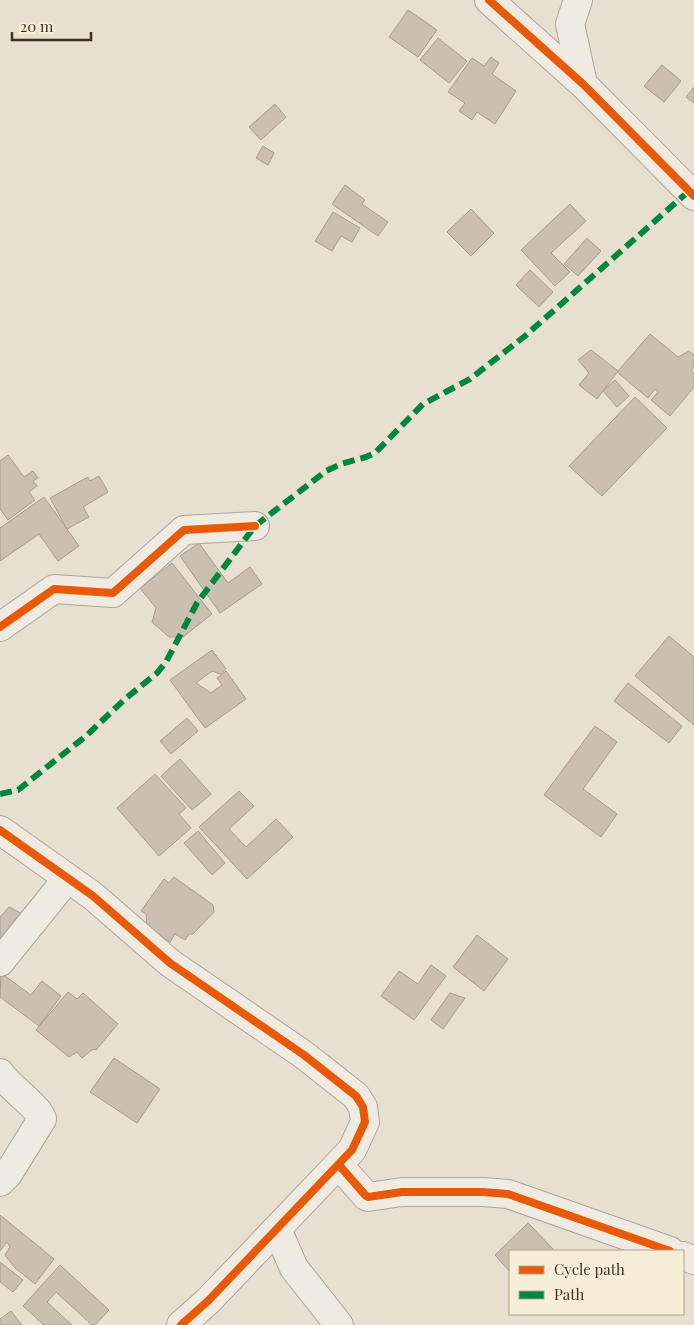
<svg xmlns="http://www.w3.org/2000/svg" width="694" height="1325" font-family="'Playfair Display',serif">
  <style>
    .building { fill: #cbbfb2; stroke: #a89c90 }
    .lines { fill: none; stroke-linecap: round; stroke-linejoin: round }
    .minor-casing { stroke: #ada599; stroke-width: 30 }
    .minor { stroke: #efebe3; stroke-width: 28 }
    .quiet { stroke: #00873e; stroke-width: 6; stroke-dasharray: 12 6; stroke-linecap: butt }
    .cycleway-casing { stroke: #f7eed8; stroke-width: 11 }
    .cycleway { stroke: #e8590c; stroke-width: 8 }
  </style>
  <rect width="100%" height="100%" fill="#e7e0d1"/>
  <g class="building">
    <path d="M 408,10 L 437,30 L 418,57 L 389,37 Z"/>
    <path d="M 438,38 L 467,61 L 449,83 L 420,60 Z"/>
    <path d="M 491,57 L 499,63 L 492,74 L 516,91 L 495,124 L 477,112 L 472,120 L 459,111 L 465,103 L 448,92 L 472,58 L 484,66 Z"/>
    <path d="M 662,65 L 681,81 L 664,102 L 644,86 Z"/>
    <path d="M 694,87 L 694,103 L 686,97 Z"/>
    <path d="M 275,104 L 286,117 L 261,140 L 249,127 Z"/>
    <path d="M 263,146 L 274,153 L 268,165 L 256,158 Z"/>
    <path d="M 345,185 L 365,200 L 362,204 L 388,222 L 378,236 L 332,204 Z"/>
    <path d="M 570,204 L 586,221 L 551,253 L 570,272 L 555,286 L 521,250 Z"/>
    <path d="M 471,209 L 494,233 L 471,256 L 447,232 Z"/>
    <path d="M 333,212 L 360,228 L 352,242 L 341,236 L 332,251 L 315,241 Z"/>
    <path d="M 587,238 L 601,251 L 578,276 L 564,264 Z"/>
    <path d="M 530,270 L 553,292 L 539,307 L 516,285 Z"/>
    <path d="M 650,334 L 678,357 L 689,351 L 694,355 L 694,366 L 691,370 L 694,373 L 694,387 L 670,416 L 651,400 L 658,392 L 655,389 L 648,398 L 618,373 L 618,371 Z"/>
    <path d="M 591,350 L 618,371 L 597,399 L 579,385 L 589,373 L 578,360 Z"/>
    <path d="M 615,380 L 629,396 L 617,407 L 603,391 Z"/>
    <path d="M 635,397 L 667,428 L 602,496 L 569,466 Z"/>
    <path d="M 8,455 L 24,477 L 33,471 L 38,478 L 33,481 L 37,486 L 29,492 L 35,500 L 8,520 L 0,509 L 0,461 Z"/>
    <path d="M 99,476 L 108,492 L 83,507 L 89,517 L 67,529 L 50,498 L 88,477 L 90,481 Z"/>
    <path d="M 44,497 L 79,546 L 58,561 L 39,534 L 0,561 L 0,528 Z"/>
    <path d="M 199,543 L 228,583 L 250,567 L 262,584 L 220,613 L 180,556 Z"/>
    <path d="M 172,563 L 212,614 L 183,637 L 169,637 L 152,622 L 156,608 L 140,588 Z"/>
    <path d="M 669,636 L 694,657 L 694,725 L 635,676 Z"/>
    <path d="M 212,650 L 226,669 L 220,674 L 212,671 L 196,683 L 211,693 L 222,685 L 217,678 L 226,671 L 246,699 L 205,728 L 170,680 Z"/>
    <path d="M 628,683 L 682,726 L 669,743 L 614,701 Z"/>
    <path d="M 187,718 L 198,731 L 171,754 L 160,741 Z"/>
    <path d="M 595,726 L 617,742 L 583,789 L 617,814 L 601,837 L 544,795 Z"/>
    <path d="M 180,759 L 211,794 L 192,810 L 161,776 Z"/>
    <path d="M 155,774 L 186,808 L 179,814 L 191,828 L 159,856 L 117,808 Z"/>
    <path d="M 239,791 L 254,806 L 229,829 L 246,847 L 276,819 L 293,837 L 247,879 L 199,827 Z"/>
    <path d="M 198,831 L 225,863 L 212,875 L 184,843 Z"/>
    <path d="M 174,877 L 213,905 L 214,912 L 193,934 L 189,934 L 185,940 L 175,934 L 170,942 L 147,927 L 146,914 L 141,911 L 164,879 L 169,883 Z"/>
    <path d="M 9,907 L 28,917 L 0,946 L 0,917 Z"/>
    <path d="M 477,935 L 508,959 L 484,991 L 453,967 Z"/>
    <path d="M 431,965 L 446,976 L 414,1020 L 381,996 L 399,971 L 418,984 Z"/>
    <path d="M 1,973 L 31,995 L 42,981 L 61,996 L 39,1026 L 0,997 Z"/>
    <path d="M 68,992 L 77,999 L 83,993 L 118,1024 L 96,1050 L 93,1049 L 82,1058 L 77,1052 L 69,1057 L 36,1030 Z"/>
    <path d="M 450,993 L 465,998 L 443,1029 L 431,1020 Z"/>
    <path d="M 114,1058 L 160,1089 L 137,1123 L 90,1092 Z"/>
    <path d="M 0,1215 L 54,1259 L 35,1284 L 15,1268 L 5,1255 L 10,1247 L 7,1242 L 0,1251 Z"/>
    <path d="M 528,1223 L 555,1251 L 510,1251 L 510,1272 L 495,1255 Z"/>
    <path d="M 0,1262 L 23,1280 L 13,1292 L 0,1282 Z"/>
    <path d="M 60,1265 L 109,1310 L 95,1325 L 92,1325 L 56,1292 L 47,1302 L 72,1325 L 44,1325 L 23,1306 Z"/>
    <path d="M 11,1311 L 22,1325 L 0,1325 L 0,1319 Z"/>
  </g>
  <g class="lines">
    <defs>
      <g id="minor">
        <path d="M 489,0 L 583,84 L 694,196"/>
        <path d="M 578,0 L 570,24 L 583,84"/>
        <path d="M 0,627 L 54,589 L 113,593 L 184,530 L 255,526"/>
        <path d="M 0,830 L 93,896 L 170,963 L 304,1055 L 356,1096 L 363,1107 L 365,1122 L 352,1150 L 208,1301 L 181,1325"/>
        <path d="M 0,962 L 67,879"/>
        <path d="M 0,1073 C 10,1088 39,1107 42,1119 L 8,1174 L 0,1182"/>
        <path d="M 339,1165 L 366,1196 L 368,1197 L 402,1192 L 483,1192 L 508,1194 L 670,1251"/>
        <path d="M 277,1229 L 294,1268 L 339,1325"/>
        <path d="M 683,1256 L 694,1260"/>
      </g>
    </defs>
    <use href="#minor" class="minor-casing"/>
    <use href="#minor" class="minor"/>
    <path class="quiet" d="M 0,794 L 18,790 L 86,736 L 125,699 L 157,673 L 166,662 L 197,603 L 255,526 L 326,471 L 341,464 L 366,457 L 375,453 L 423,404 L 470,379 L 525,336 L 689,191"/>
    <defs>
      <g id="cycleway">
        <path d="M 489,0 L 583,84 L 694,196"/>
        <path d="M 0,627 L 54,589 L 113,593 L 184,530 L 255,526"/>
        <path d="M 0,830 L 93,896 L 170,963 L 304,1055 L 356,1096 L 363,1107 L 365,1122 L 352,1150 L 208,1301 L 181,1325"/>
        <path d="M 339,1165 L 366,1196 L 368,1197 L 402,1192 L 483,1192 L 508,1194 L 670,1251"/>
      </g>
    </defs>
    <use href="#cycleway" class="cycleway-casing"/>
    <use href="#cycleway" class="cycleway"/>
  </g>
  <rect x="509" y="1250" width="175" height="65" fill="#f7eed8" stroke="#ada18e"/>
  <rect x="519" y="1266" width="25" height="8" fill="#e8590c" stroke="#ada18e"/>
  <text x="554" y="1275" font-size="15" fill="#3d2e20">Cycle path</text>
  <rect x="519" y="1291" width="25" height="8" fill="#00873e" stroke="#ada18e"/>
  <text x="554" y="1300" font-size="15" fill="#3d2e20">Path</text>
  <path d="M12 32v8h79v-8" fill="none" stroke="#3d2e20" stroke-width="2.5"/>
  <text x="20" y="32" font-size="15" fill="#3d2e20" stroke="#f7eed8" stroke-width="4" paint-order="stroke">20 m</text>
</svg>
